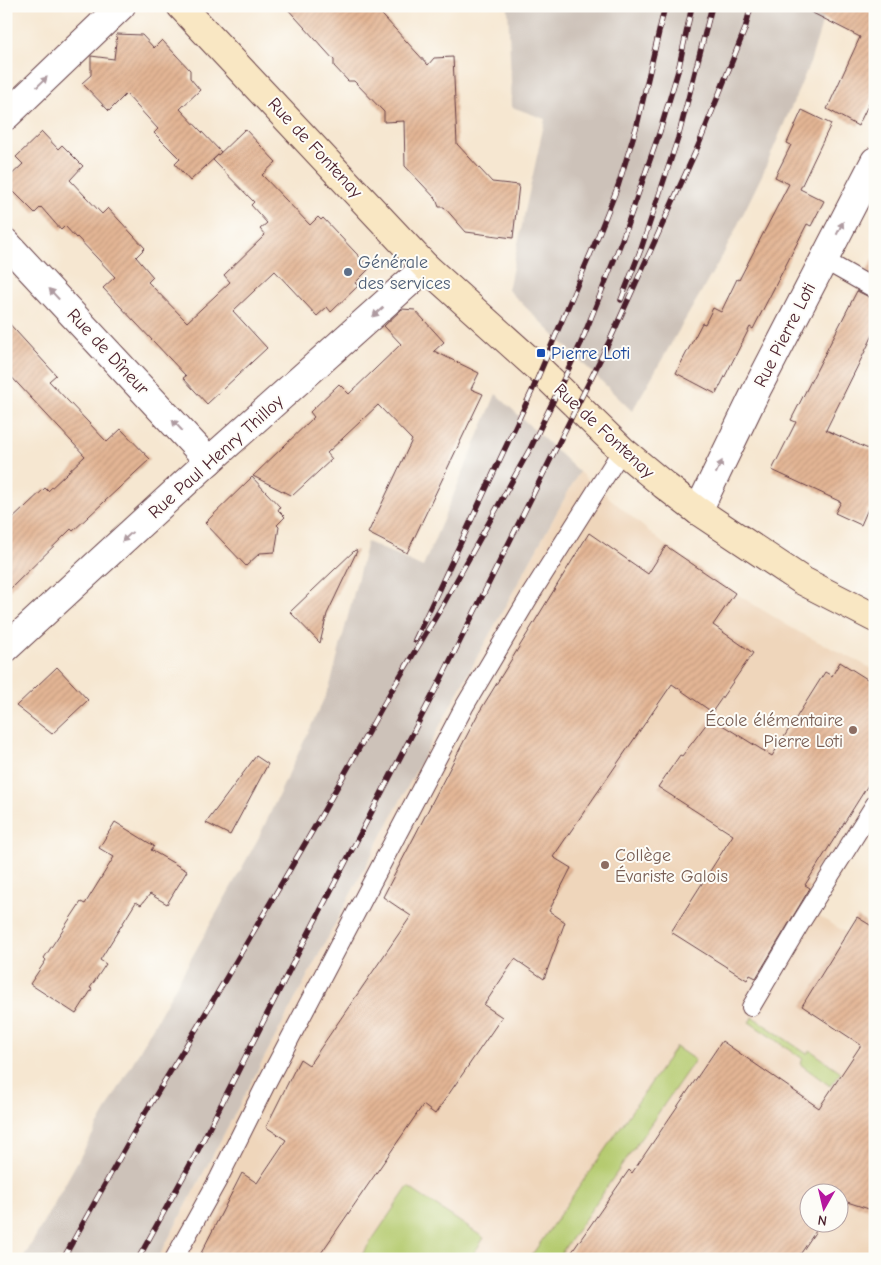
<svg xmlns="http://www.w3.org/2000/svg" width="881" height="1265" font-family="'Comic Neue',sans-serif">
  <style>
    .built { fill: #efd6bb; fill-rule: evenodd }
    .railway { fill: #cdc2b9 }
    .grass { fill: #b5cb6f; stroke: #80754d }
    .building { fill: url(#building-hatch) }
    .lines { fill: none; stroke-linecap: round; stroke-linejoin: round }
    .lane-casing { stroke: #643d44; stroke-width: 20 }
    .street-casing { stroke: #643d44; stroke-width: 30 }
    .secondary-casing { stroke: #643d44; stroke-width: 30 }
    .lane { stroke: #fff; stroke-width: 18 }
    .street { stroke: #fff; stroke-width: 28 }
    .secondary { stroke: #f9e7c3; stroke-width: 28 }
    .rail-casing { stroke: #4a1f2b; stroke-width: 5.5 }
    .rail { stroke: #fdfcf7; stroke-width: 4; stroke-dasharray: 11; stroke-linecap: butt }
    .oneway { fill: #ae9aa0 }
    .service-dot { fill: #5c6f8a; stroke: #fdfcf7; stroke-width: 2 }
    .transit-dot { fill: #1a4fb4; stroke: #fdfcf7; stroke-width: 2 }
    .education-dot { fill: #8d6e63; stroke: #fdfcf7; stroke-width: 2 }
    .labels { text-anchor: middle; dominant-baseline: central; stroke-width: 4; stroke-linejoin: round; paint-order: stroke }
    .street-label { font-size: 18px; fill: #4a1f2b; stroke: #fdfcf7 }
    .service-label { font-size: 18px; fill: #4e5e75; stroke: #fdfcf7; text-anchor: start }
    .transit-label { font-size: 18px; fill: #164399; stroke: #fdfcf7; text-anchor: start }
    .education-label { font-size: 18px; fill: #785e54; stroke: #fdfcf7; text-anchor: end }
  </style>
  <defs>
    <pattern id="building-hatch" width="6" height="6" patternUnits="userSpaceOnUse" patternTransform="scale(1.25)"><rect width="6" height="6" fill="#e3b594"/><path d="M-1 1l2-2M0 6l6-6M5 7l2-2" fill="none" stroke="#c49b80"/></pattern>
  </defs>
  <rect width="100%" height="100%" fill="#fdfcf7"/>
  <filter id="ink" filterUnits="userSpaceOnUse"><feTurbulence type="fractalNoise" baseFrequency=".02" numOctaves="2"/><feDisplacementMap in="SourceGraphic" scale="10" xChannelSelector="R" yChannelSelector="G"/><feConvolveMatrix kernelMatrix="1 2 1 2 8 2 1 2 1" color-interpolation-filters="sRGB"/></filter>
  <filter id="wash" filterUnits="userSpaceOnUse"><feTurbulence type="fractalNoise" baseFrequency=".0096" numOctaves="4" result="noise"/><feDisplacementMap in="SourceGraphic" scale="20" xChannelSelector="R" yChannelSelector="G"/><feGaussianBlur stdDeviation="1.12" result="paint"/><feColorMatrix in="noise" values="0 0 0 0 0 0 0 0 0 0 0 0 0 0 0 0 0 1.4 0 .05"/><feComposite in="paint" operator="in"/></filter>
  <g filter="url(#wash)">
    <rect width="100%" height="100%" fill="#f6e7d1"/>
    <path class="built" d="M 579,472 L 666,546 L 735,593 L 795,630 L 875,670 L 875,817 L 815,914 L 847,933 L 802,1006 L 848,1036 L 875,994 L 875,1259 L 158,1259 L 453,701 ZM 808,1192 L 838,1192 L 838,1222 L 808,1222 Z"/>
    <g class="railway">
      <path d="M 508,6 L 827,6 L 810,63 L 763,173 L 725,251 L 632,411 L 508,290 L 545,119 L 512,107 Z"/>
      <path d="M 496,394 L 579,472 L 453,701 L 162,1251 L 158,1259 L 23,1259 L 258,839 L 330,686 L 367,542 L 423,567 Z"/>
    </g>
    <g class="grass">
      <path d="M 753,1017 L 807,1054 L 810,1050 L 841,1072 L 830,1086 L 800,1064 L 803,1059 L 749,1022 Z"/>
      <path d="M 676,1047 L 695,1060 L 557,1259 L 529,1259 Z"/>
      <path d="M 408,1187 L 484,1238 L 470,1259 L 359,1259 Z"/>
    </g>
    <g id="blocks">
      <g class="building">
        <path d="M 285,6 L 374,6 L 428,65 L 434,58 L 453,57 L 457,144 L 492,182 L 519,185 L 513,238 L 466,232 L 444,207 L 439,207 L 436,199 L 405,166 L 404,121 L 384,122 L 384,112 L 354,81 L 348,81 L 334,66 L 334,60 Z"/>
        <path d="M 799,6 L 875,6 L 875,91 L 858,126 L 827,109 L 860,37 Z"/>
        <path d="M 117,34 L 142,35 L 154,48 L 162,40 L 190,70 L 190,78 L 200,90 L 180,109 L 221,152 L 190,181 L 175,164 L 180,159 L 154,133 L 158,129 L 126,94 L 109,111 L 82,83 L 91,75 L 91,56 L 114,59 Z"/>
        <path d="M 802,110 L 831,124 L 800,189 L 824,201 L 811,226 L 807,224 L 753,329 L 750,327 L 716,394 L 676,373 L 702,323 L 705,324 L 713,308 L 721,312 L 737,279 L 739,280 L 789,184 L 775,177 L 791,145 L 787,143 Z"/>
        <path d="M 245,129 L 276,162 L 262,175 L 310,225 L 318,217 L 321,220 L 323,218 L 370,268 L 355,283 L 358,286 L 331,312 L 327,307 L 317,316 L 275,271 L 233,311 L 267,348 L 207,404 L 183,378 L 186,376 L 103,288 L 115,277 L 77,237 L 76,238 L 65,226 L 61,230 L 41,207 L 35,213 L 6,184 L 6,180 L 23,164 L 16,157 L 42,132 L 58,149 L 62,145 L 83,166 L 70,180 L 102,214 L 108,208 L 145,248 L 136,257 L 153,277 L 148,282 L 187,322 L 230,282 L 224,275 L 265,235 L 260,229 L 267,223 L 251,205 L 254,202 L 213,160 Z"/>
        <path d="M 875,255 L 875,277 L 866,272 Z"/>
        <path d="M 857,291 L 875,300 L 875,331 L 826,430 L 875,452 L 875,512 L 868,509 L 861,525 L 835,513 L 841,502 L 772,470 L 796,422 L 791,420 Z"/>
        <path d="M 402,309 L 415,310 L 444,342 L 434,351 L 479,373 L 471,389 L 483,394 L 407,553 L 368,533 L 412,440 L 378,405 L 327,453 L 332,459 L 292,496 L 253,476 L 314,417 L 310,412 L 339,384 L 349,394 L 401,344 L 384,326 Z"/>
        <path d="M 6,320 L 56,375 L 49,381 L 107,442 L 121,429 L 150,459 L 73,531 L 71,529 L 6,593 L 6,525 L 45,488 L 48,491 L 85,456 L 6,371 Z"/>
        <path d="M 252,477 L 280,507 L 278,510 L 285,517 L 277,525 L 279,527 L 275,552 L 260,553 L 246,566 L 205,523 Z"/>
        <path d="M 589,533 L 648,574 L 666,546 L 735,593 L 713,625 L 753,653 L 712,712 L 672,684 L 553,857 L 571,868 L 549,911 L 565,922 L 544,979 L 515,959 L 484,1005 L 502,1017 L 435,1114 L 423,1105 L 317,1259 L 198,1259 L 242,1173 L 257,1183 L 286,1140 L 266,1127 L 300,1059 L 309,1065 L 411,916 L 383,897 L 478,714 Z"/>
        <path d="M 355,550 L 357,551 L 327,614 L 320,643 L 290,612 Z"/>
        <path d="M 840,662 L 875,684 L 875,774 L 805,885 L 810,888 L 756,978 L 750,975 L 747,980 L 671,932 L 733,835 L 658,787 L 680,755 L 682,756 L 711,718 L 772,756 L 825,672 L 832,676 Z"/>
        <path d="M 57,667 L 88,700 L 52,734 L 16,706 Z"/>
        <path d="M 256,756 L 268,764 L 230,835 L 206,823 Z"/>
        <path d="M 115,822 L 154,846 L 151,850 L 187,871 L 167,904 L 150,894 L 141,905 L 136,902 L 100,960 L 106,964 L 90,988 L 92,989 L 76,1014 L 30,984 L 46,960 L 44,958 L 81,902 L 85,904 L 114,857 L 99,848 Z"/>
        <path d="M 857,917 L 875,928 L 875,1211 L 838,1199 L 838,1192 L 808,1192 L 808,1222 L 822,1222 L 797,1259 L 567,1259 L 629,1170 L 632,1173 L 722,1041 L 819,1108 L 861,1045 L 802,1006 Z"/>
      </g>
    </g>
  </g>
  <g filter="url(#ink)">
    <use href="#blocks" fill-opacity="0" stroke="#643d44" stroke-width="1"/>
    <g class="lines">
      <defs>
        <g id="lane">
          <path d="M 824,260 L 875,289"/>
          <path d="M 751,1007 L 803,919 L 875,804"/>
          <path d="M 174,1259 L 219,1178 L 265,1086 L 464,707 L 531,594 L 622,450"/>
        </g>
        <g id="street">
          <path d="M 6,116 L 121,6"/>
          <path d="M 6,243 L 209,461"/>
          <path d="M 698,511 L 758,387 L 875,161"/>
          <path d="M 6,648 L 209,461 L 426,267"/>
        </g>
        <path id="secondary" d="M 181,6 L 426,267 L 538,368 L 622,450 L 664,485 L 698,511 L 803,581 L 875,618"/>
      </defs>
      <use href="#lane" class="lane-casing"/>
      <use href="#street" class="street-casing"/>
      <use href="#secondary" class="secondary-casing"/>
      <use href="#lane" class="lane"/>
      <use href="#street" class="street"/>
      <use href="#secondary" class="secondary"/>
      <defs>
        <g id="rail">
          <path d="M 621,300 L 641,249 L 678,138 L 712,6"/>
          <path d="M 415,640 L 532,391 L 598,236 L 618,186 L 637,125 L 665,6"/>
          <path d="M 63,1259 L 142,1118 L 198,1026 L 313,830 L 390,693 L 444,603 L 531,447 L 581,343 L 622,240 L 660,131 L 678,71 L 692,6"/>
          <path d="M 138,1259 L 197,1152 L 292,965 L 442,677 L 609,342 L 699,144 L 745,29 L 751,6"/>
        </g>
      </defs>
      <use href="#rail" class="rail-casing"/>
      <use href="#rail" class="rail"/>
    </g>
    <defs><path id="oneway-solid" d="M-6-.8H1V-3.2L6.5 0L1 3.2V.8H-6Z" transform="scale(1.25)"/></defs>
    <g class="oneway">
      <use href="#oneway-solid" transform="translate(42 82) rotate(-44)"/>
      <use href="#oneway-solid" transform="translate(840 228) rotate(-63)"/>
      <use href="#oneway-solid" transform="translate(54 294) rotate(-133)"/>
      <use href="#oneway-solid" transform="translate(378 312) rotate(138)"/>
      <use href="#oneway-solid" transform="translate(177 425) rotate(-133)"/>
      <use href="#oneway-solid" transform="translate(719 467) rotate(-64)"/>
      <use href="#oneway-solid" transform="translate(127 537) rotate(137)"/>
    </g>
  </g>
  <circle class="service-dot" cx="348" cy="272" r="5"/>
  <rect class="transit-dot" x="536" y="348" width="10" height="10" rx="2.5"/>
  <g class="education-dot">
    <circle cx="853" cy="730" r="5"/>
    <circle cx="605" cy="865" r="5"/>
  </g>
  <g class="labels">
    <g class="street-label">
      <text transform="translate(315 148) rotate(47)">Rue de Fontenay</text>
      <text transform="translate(785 335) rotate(-63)">Rue Pierre Loti</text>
      <text transform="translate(108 352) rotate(47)">Rue de Dîneur</text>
      <text transform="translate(604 431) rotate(43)">Rue de Fontenay</text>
      <text transform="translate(216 457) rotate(-42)">Rue Paul Henry Thilloy</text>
    </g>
    <g class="service-label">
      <text x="358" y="262">Générale<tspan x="358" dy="21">des services</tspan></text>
    </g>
    <g class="transit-label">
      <text x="551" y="353">Pierre Loti</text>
    </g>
    <g class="education-label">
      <text x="843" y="720">École élémentaire<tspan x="843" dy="21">Pierre Loti</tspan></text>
      <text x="615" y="855" text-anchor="start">Collège<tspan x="615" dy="21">Évariste Galois</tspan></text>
    </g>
  </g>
  <rect width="881" height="1265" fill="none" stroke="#fdfcf7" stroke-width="25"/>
  <g transform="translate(824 1208) rotate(188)"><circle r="24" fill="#fdfcf7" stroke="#b5a4a5"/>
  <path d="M0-4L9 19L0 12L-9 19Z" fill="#b5179e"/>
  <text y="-8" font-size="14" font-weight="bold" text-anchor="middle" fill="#4a1f2b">N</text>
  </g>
</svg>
